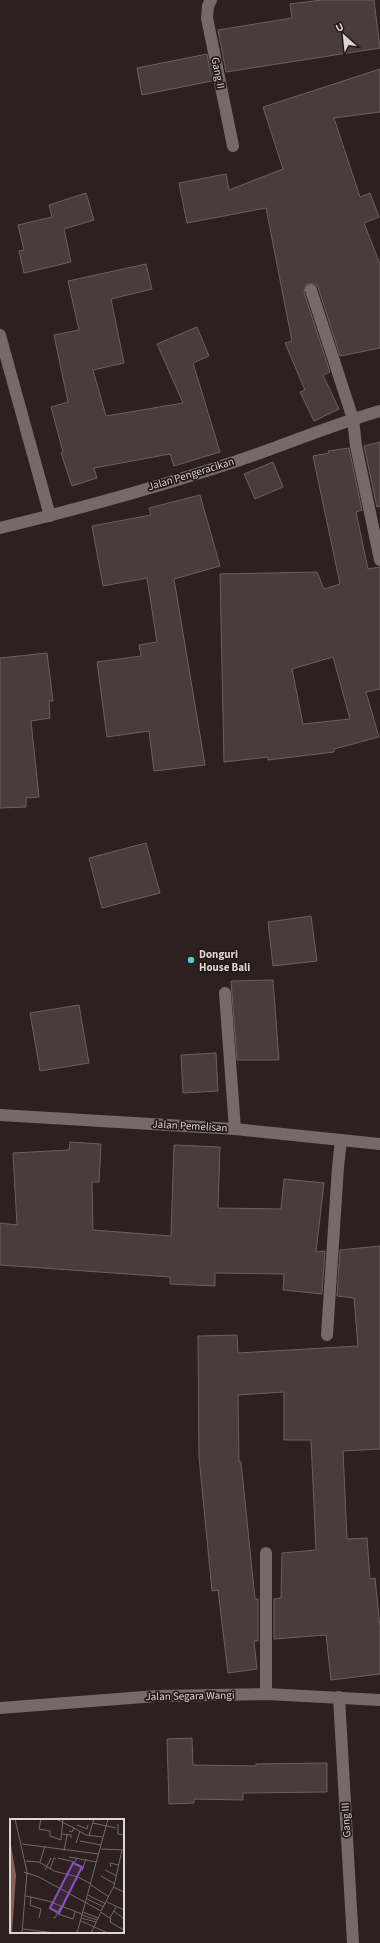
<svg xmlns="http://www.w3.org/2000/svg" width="380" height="1943" font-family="'Source Sans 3',sans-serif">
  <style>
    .building { fill: #493d3b; stroke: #6c605e; fill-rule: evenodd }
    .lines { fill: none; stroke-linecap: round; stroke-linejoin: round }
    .minor { stroke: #766967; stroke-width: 12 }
    .poi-dot { fill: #53cadc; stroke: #221816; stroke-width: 1.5 }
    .labels { text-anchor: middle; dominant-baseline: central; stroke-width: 3.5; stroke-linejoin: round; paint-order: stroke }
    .street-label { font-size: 11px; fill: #ddd6d4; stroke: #221816 }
    .poi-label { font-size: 11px; font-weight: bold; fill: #ddd6d4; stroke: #221816; text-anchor: start }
    .inset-road { fill: none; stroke: #736968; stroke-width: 1 }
    .view { fill: #8f4ec3; fill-opacity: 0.15; stroke: #8f4ec3; stroke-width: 2 }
    .inset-edge { fill: none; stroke: #ddd6d4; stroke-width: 2 }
  </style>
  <rect width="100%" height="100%" fill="#2c2120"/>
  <g class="building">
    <path d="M 322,0 L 374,0 L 380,48 L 226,72 L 218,30 L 292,18 L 290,4 Z"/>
    <path d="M 207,54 L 212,81 L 142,95 L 137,68 Z"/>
    <path d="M 380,69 L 380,112 L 334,118 L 360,197 L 370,193 L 379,217 L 364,223 L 380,264 L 380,348 L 340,356 L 318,287 L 313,283 L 306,285 L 304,292 L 330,372 L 323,375 L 339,409 L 314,421 L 300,392 L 305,390 L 285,343 L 292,341 L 266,208 L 187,223 L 179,183 L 226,174 L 229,190 L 283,169 L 263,107 Z"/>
    <path d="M 86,193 L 94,220 L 64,229 L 71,262 L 24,273 L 19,251 L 24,250 L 18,225 L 52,217 L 49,205 Z"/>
    <path d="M 146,264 L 152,289 L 111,299 L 124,363 L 93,370 L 106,416 L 183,403 L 157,344 L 197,327 L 209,356 L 193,363 L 220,452 L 174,466 L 170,454 L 94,468 L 97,478 L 72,486 L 61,453 L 63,452 L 51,407 L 68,402 L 54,335 L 79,330 L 68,281 Z"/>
    <path d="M 380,442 L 380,506 L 377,507 L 364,446 Z"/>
    <path d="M 349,448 L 362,510 L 356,512 L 368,569 L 380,567 L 380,689 L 366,692 L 379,737 L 334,749 L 334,752 L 268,760 L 268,757 L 224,762 L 220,574 L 317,572 L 324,589 L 340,584 L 313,456 L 329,453 L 328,451 ZM 333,657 L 350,719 L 303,724 L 292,669 Z"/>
    <path d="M 273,462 L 283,487 L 255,499 L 244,474 Z"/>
    <path d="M 200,495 L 220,566 L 174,579 L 205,765 L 154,771 L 149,731 L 107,737 L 97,662 L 141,656 L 139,645 L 157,642 L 147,578 L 103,586 L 92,526 L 151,515 L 149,508 Z"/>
    <path d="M 47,653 L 53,701 L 49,701 L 50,718 L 31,721 L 39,797 L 26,798 L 26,807 L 0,808 L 0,658 Z"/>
    <path d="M 146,843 L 160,893 L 102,908 L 89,858 Z"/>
    <path d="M 311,916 L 317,961 L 273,966 L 268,922 Z"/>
    <path d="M 273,980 L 279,1060 L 237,1060 L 231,981 Z"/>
    <path d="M 79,1005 L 89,1063 L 40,1071 L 30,1013 Z"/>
    <path d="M 216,1053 L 218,1091 L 183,1093 L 181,1055 Z"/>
    <path d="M 70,1142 L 101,1144 L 99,1182 L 92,1182 L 93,1230 L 171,1236 L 174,1145 L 220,1147 L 218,1208 L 281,1209 L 284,1179 L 324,1183 L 316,1252 L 325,1251 L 322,1294 L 283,1290 L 284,1274 L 215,1273 L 215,1286 L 170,1284 L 170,1277 L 0,1265 L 0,1223 L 17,1225 L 13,1153 L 69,1150 Z"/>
    <path d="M 380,1246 L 380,1449 L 343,1451 L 347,1539 L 367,1538 L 370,1579 L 375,1578 L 380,1627 L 380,1674 L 331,1680 L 326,1635 L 274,1639 L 274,1599 L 281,1598 L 282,1553 L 316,1550 L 311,1440 L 284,1440 L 284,1392 L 238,1395 L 239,1462 L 241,1462 L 255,1599 L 258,1599 L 258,1641 L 254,1641 L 257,1669 L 228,1673 L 218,1590 L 212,1591 L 199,1457 L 198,1336 L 237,1335 L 238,1353 L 358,1346 L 354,1298 L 337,1296 L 340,1250 Z"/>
    <path d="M 192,1738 L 193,1765 L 256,1766 L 256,1764 L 327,1763 L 327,1792 L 243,1793 L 243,1800 L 194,1799 L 194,1803 L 169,1804 L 167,1739 Z"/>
  </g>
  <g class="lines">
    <g class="minor">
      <path d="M 211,0 L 208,6 L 207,18 L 233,146"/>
      <path d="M 311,290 L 353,419 L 356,446 L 380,560"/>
      <path d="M 0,335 L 50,516"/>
      <path d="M 0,528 C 78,509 158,487 234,462 C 283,446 330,425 380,411"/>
      <path d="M 225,993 L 235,1129"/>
      <path d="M 0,1115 L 235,1129 L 380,1144"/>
      <path d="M 327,1335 L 338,1167 L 341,1140"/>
      <path d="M 266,1553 L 266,1694"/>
      <path d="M 339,1697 L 353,1943"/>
      <path d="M 0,1708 L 157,1696 L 266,1694 L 380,1700"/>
    </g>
  </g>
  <circle class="poi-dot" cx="191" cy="960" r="4"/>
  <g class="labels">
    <g class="street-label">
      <text transform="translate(218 73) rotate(79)">Gang II</text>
      <text transform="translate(191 474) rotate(-17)">Jalan Pengeracikan</text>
      <text transform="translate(190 1126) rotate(3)">Jalan Pemelisan</text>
      <text transform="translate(190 1696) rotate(-1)">Jalan Segara Wangi</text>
      <text transform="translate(346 1820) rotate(-93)">Gang III</text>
    </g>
    <g class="poi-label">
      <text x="199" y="954">Donguri<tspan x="199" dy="13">House Bali</tspan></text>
    </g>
  </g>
  <g transform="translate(10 1819)">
    <rect width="114" height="114" fill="#2c2120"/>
    <path d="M 0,20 L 6,56 L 2,114 L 0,114 Z" fill="#8f5e57"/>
    <path class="inset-road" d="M 5,0 L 17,53 L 12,114M 31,0 L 29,10 L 40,12 L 40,17 L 51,21 L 53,0M 46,0 L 64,9M 83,4 L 106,9M 108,5 L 108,15 L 114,16M 67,6 L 77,10 L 78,6M 59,12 L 62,13 L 64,9 L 76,16 L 93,18M 52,15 L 61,16 L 61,19M 79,16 L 84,0M 70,22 L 91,26M 66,24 L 70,12M 12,25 L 89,35M 91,30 L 114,31M 54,32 L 57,16M 59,38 L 87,43M 48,39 L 65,43 L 67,39M 16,42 L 29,43 L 44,52 L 68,58 L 81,65M 30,43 L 35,27M 101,48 L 100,44 L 109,46M 40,50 L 44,39 L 46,40M 35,51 L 41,39M 95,51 L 107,57M 72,52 L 76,40M 14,53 L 29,58 L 91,92M 91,57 L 105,65M 81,66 L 99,78M 103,68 L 114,73M 78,76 L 96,85M 16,77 L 38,82 L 72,95M 21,78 L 20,86 L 31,90 L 29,99M 77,80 L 94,88M 97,83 L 114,91M 91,92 L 104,67 L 112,31M 104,92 L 114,100M 73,93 L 88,99M 91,93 L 101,100 L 100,103 L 114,111M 48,95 L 63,100 L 65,93M 72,96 L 87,101M 43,98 L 45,99 L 51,87M 71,99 L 86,103M 100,99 L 106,88M 71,102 L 98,114M 13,110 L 45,114M 67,114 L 98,0M 81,114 L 91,93"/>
    <path class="view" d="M 63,44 L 72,48 L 49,94 L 40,89 Z"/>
    <rect width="114" height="114" class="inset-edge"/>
  </g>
  <g transform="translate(344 36) rotate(333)" stroke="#221816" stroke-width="3" paint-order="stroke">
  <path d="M0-3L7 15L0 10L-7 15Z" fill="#ddd6d4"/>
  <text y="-6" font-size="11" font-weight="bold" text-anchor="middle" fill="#ddd6d4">U</text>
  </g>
</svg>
